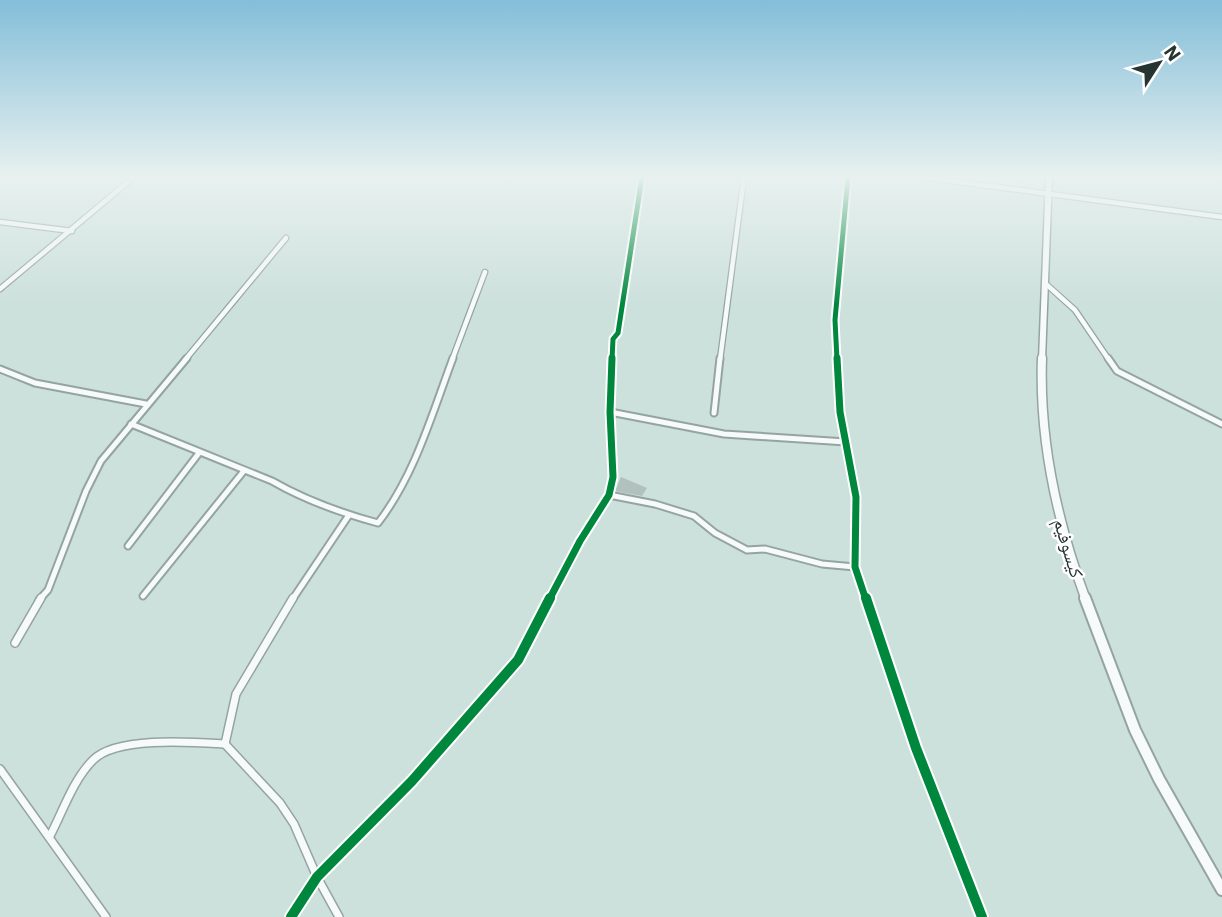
<svg xmlns="http://www.w3.org/2000/svg" width="1222" height="917" font-family="'IBM Plex Sans','Noto Naskh Arabic',sans-serif">
  <style>
    .building { fill: #b0c1be }
    .lines { fill: none; stroke-linecap: round; stroke-linejoin: round }
    .street-far2-casing { stroke: #94a4a1; stroke-width: 7 }
    .street-far1-casing { stroke: #94a4a1; stroke-width: 9 }
    .street-casing { stroke: #94a4a1; stroke-width: 10 }
    .secondary-far2-casing { stroke: #94a4a1; stroke-width: 9 }
    .secondary-far1-casing { stroke: #94a4a1; stroke-width: 11 }
    .secondary-casing { stroke: #94a4a1; stroke-width: 14 }
    .street-far2 { stroke: #f7fafa; stroke-width: 4.5 }
    .street-far1 { stroke: #f7fafa; stroke-width: 5 }
    .street { stroke: #f7fafa; stroke-width: 7 }
    .secondary-far2 { stroke: #f7fafa; stroke-width: 6 }
    .secondary-far1 { stroke: #f7fafa; stroke-width: 8 }
    .secondary { stroke: #f7fafa; stroke-width: 10 }
    .cycleway-far2-casing { stroke: #fff; stroke-width: 9 }
    .cycleway-far1-casing { stroke: #fff; stroke-width: 11 }
    .cycleway-casing { stroke: #fff; stroke-width: 14 }
    .cycleway-far2 { stroke: #00873e; stroke-width: 5 }
    .cycleway-far1 { stroke: #00873e; stroke-width: 7 }
    .cycleway { stroke: #00873e; stroke-width: 10 }
    .labels { text-anchor: middle; dominant-baseline: central; stroke-width: 5; stroke-linejoin: round; paint-order: stroke }
    .street-label { font-size: 19px; fill: #263432; stroke: #fff }
  </style>
  <rect width="100%" height="100%" fill="#cce0dc"/>
  <path class="building" d="M 621,477 L 647,488 L 642,496 L 615,491 Z"/>
  <g class="lines">
    <defs>
      <g id="street-far2">
        <path d="M 922,177 L 1222,217"/>
        <path d="M 0,222 L 72,231"/>
        <path d="M 1046,284 L 1075,310 L 1109,360"/>
        <path d="M 0,289 L 134,177"/>
        <path d="M 185,360 L 286,238"/>
        <path d="M 452,360 L 485,272"/>
        <path d="M 612,360 L 613,339 L 618,333 L 642,177"/>
        <path d="M 720,360 L 744,177"/>
        <path d="M 837,360 L 835,320 L 848,177"/>
      </g>
      <g id="street-far1">
        <path d="M 837,358 L 840,412 L 856,497 L 855,567 L 866,600"/>
        <path d="M 1108,358 L 1117,371 L 1222,424"/>
        <path d="M 0,369 L 35,383 L 146,404"/>
        <path d="M 610,412 L 724,434 L 846,442"/>
        <path d="M 714,413 L 720,358"/>
        <path d="M 131,424 L 272,481 C 305,500 341,513 378,523 C 415,475 432,414 453,358"/>
        <path d="M 609,495 L 655,504 L 694,516 L 715,533 L 747,550 L 765,549 L 822,564 L 855,567"/>
        <path d="M 128,546 L 199,453"/>
        <path d="M 143,596 L 243,472"/>
        <path d="M 39,600 L 48,590 L 86,491 L 101,461 L 187,358"/>
        <path d="M 292,600 L 349,515"/>
        <path d="M 549,600 L 580,541 L 609,495 L 613,477 L 610,412 L 612,358"/>
      </g>
      <g id="street">
        <path d="M 866,598 L 916,748 L 982,917"/>
        <path d="M 15,643 L 41,598"/>
        <path d="M 225,744 L 280,803 L 294,824 L 317,877 L 339,917"/>
        <path d="M 0,769 L 106,917"/>
        <path d="M 50,836 C 63,811 73,780 93,760 C 116,736 193,742 225,744 L 236,694 L 293,598"/>
        <path d="M 291,917 L 317,877 L 412,781 L 518,660 L 550,598"/>
      </g>
      <path id="secondary-far2" d="M 1042,360 L 1049,177"/>
      <path id="secondary-far1" d="M 1042,358 C 1039,441 1057,522 1086,600"/>
      <path id="secondary" d="M 1085,598 L 1135,730 L 1159,779 L 1222,890"/>
    </defs>
    <use href="#street-far2" class="street-far2-casing"/>
    <use href="#street-far1" class="street-far1-casing"/>
    <use href="#street" class="street-casing"/>
    <use href="#secondary-far2" class="secondary-far2-casing"/>
    <use href="#secondary-far1" class="secondary-far1-casing"/>
    <use href="#secondary" class="secondary-casing"/>
    <use href="#street-far2" class="street-far2"/>
    <use href="#street-far1" class="street-far1"/>
    <use href="#street" class="street"/>
    <use href="#secondary-far2" class="secondary-far2"/>
    <use href="#secondary-far1" class="secondary-far1"/>
    <use href="#secondary" class="secondary"/>
    <defs>
      <g id="cycleway-far2">
        <path d="M 612,360 L 613,339 L 618,333 L 642,177"/>
        <path d="M 837,360 L 835,320 L 848,177"/>
      </g>
      <g id="cycleway-far1">
        <path d="M 837,358 L 840,412 L 856,497 L 855,567 L 866,600"/>
        <path d="M 549,600 L 580,541 L 609,495 L 613,477 L 610,412 L 612,358"/>
      </g>
      <g id="cycleway">
        <path d="M 866,598 L 916,748 L 982,917"/>
        <path d="M 291,917 L 317,877 L 412,781 L 518,660 L 550,598"/>
      </g>
    </defs>
    <use href="#cycleway-far2" class="cycleway-far2-casing"/>
    <use href="#cycleway-far1" class="cycleway-far1-casing"/>
    <use href="#cycleway" class="cycleway-casing"/>
    <use href="#cycleway-far2" class="cycleway-far2"/>
    <use href="#cycleway-far1" class="cycleway-far1"/>
    <use href="#cycleway" class="cycleway"/>
  </g>
  <linearGradient id="sky" x2="0" y2="1"><stop stop-color="#84bed9"/><stop offset="0.58" stop-color="#e8f1ef"/><stop offset="1" stop-color="#e8f1ef" stop-opacity="0"/></linearGradient>
  <rect width="1222" height="305" fill="url(#sky)"/>
  <g class="labels">
    <g class="street-label">
      <text transform="translate(1069 548) rotate(73)">كيسوفيم</text>
    </g>
  </g>
  <g transform="translate(1159 63) rotate(54)" stroke="#ffffff" stroke-width="5" paint-order="stroke">
  <path d="M0-5L12 26L0 18L-12 26Z" fill="#263432"/>
  <text y="-10" font-size="19" font-weight="bold" text-anchor="middle" fill="#263432">N</text>
  </g>
</svg>
